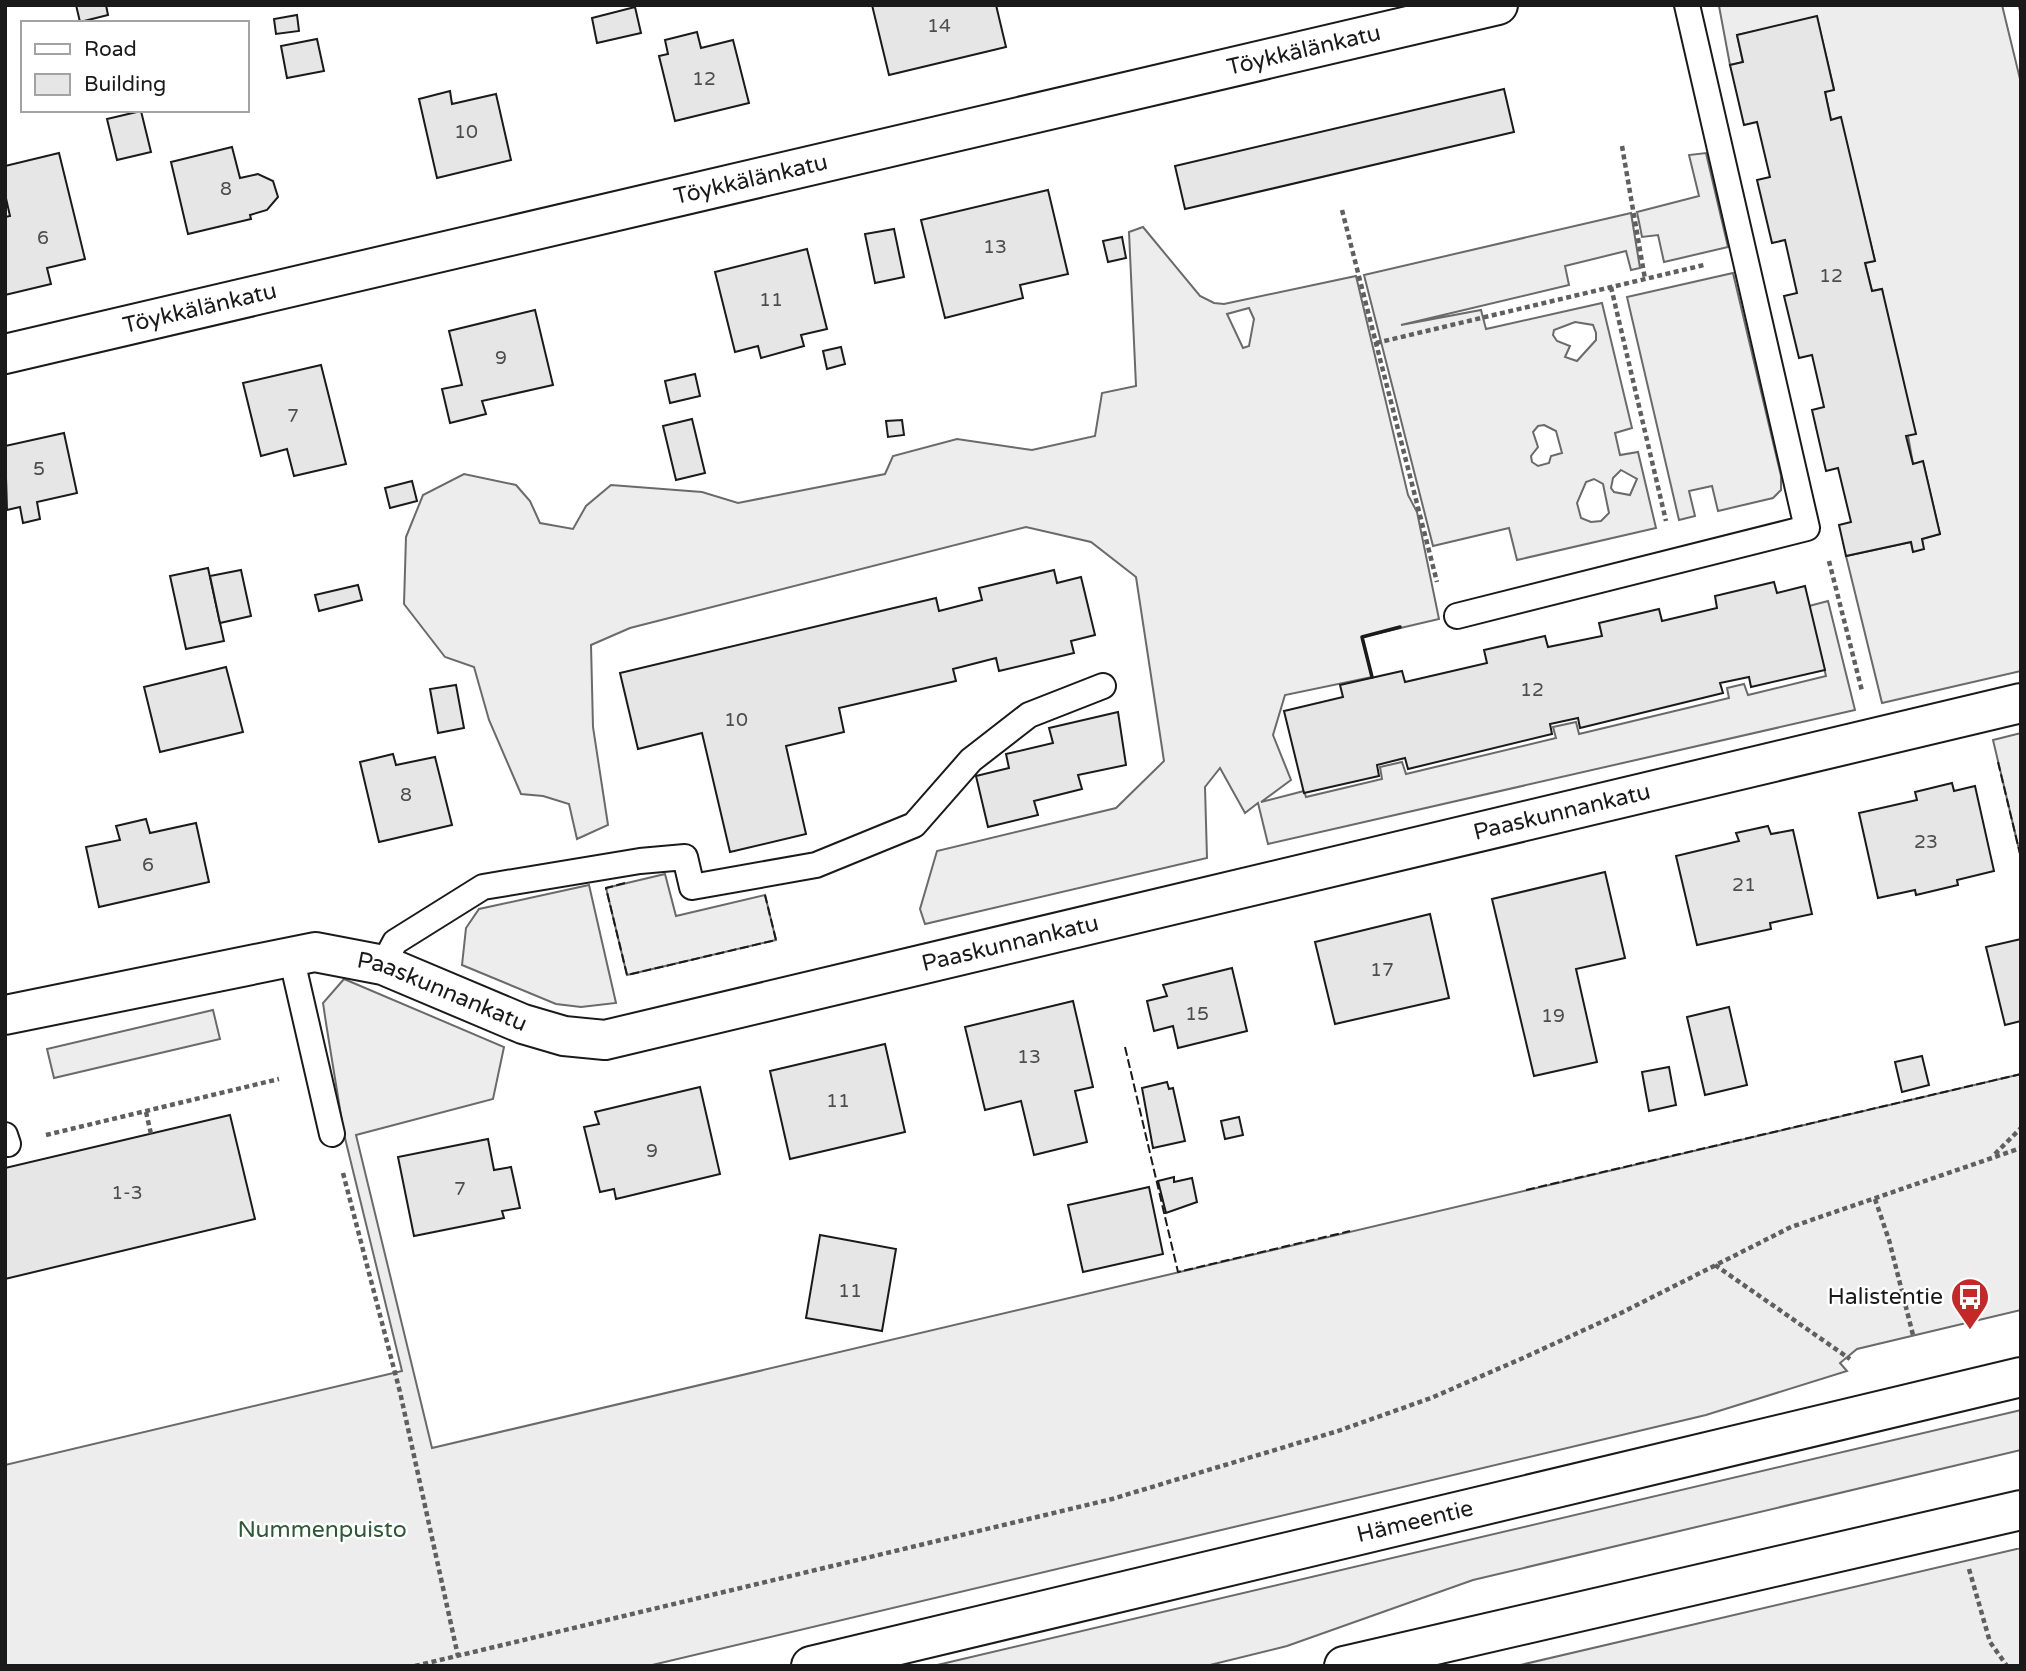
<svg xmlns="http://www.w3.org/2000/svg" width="2026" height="1671" font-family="'Varela Round',sans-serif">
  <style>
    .built { fill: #ededed; stroke: #6a6a6a; stroke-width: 2; fill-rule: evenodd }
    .building { fill: #e6e6e6; stroke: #1a1a1a; stroke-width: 2 }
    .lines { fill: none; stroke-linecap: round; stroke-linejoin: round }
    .lane-casing { stroke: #1a1a1a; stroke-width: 28 }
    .street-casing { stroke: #1a1a1a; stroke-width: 42 }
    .highway-casing { stroke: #1a1a1a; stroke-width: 42 }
    .path { stroke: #5f5f5f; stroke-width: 4.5; stroke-dasharray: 5 3.5; stroke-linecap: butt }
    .lane { stroke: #fff; stroke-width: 24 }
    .street { stroke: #fff; stroke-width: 38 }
    .highway { stroke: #fff; stroke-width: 38 }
    .fence { stroke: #1a1a1a; stroke-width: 2; stroke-dasharray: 9 3.5; stroke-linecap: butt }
    .wall { stroke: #1a1a1a; stroke-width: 3.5 }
    .labels { text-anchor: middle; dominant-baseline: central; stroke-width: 5; stroke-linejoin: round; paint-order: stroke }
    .number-label { font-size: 19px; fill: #4d4d4d }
    .street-label { font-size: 23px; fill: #1a1a1a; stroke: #fff }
    .poi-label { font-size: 23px; fill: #1a1a1a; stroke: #fff; text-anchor: end }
    .park-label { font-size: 23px; fill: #2b5a34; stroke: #fff }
  </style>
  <rect width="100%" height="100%" fill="#fff"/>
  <g class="built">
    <path d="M 2002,5 L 2021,83 L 2021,671 L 1882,703 L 1846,556 L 1911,542 L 1913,551 L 1923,549 L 1922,539 L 1940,534 L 1923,462 L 1913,464 L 1882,289 L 1872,291 L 1865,263 L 1875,261 L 1840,117 L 1831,120 L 1825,92 L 1834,89 L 1817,18 L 1737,35 L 1743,62 L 1730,65 L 1719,6 Z"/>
    <path d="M 1706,153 L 1728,247 L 1664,262 L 1658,235 L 1642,237 L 1637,212 L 1699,196 L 1689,155 Z"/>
    <path d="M 1631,213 L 1640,268 L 1631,270 L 1626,251 L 1565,266 L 1569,285 L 1401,325 L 1481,310 L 1486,329 L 1602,303 L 1632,428 L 1615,433 L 1620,455 L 1638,452 L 1656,528 L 1517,560 L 1509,528 L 1433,546 L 1364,275 ZM 1575,322 L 1593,325 L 1596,333 L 1596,340 L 1577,361 L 1565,357 L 1570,346 L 1557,341 L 1553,335 L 1554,330 ZM 1544,425 L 1556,431 L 1562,453 L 1551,456 L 1549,463 L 1538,466 L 1532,462 L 1531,456 L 1538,447 L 1533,432 L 1538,426 ZM 1621,470 L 1637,479 L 1630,495 L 1614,492 L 1611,488 L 1613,478 ZM 1594,479 L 1603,484 L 1609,513 L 1601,521 L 1591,522 L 1581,518 L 1577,503 L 1586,482 Z"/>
    <path d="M 1143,227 L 1200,296 L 1214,303 L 1224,304 L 1356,276 L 1408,495 L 1417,512 L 1439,619 L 1362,637 L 1372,677 L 1285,695 L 1273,735 L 1291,780 L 1261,802 L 1304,791 L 1306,797 L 1382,779 L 1380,767 L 1402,762 L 1406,774 L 1556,738 L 1553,727 L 1576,722 L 1579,734 L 1729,698 L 1727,688 L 1744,684 L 1748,695 L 1826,676 L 1809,606 L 1828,601 L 1855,710 L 1268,844 L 1258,803 L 1245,813 L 1220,768 L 1205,787 L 1207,858 L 925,924 L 920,909 L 937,851 L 1116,808 L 1164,761 L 1136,577 L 1091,542 L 1026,527 L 630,628 L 591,645 L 593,727 L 608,825 L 577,839 L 569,804 L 543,796 L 521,794 L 489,720 L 474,667 L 445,657 L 404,604 L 406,537 L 423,495 L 464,474 L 516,485 L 530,501 L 540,523 L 573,529 L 586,506 L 611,485 L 702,492 L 738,503 L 885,474 L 893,456 L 957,439 L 1032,450 L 1095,436 L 1102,393 L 1136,386 L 1129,232 ZM 1249,308 L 1254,319 L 1249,346 L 1243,348 L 1227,314 Z"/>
    <path d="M 1733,273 L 1781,476 L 1781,490 L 1773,498 L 1718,511 L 1712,486 L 1689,491 L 1695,516 L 1679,520 L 1627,297 Z"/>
    <path d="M 2021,733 L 2021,858 L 1993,740 Z"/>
    <path d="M 665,874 L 676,916 L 765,895 L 776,940 L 627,975 L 606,888 Z"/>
    <path d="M 589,885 L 616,1003 L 581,1007 L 556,1004 L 462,965 L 466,928 L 479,909 Z"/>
    <path d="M 344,979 L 504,1047 L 493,1099 L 356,1135 L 432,1448 L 2021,1074 L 2021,1310 L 1857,1349 L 1840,1363 L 1847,1371 L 1706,1415 L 648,1666 L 5,1666 L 5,1465 L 402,1371 L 344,1134 L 326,1023 L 323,1003 Z"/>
    <path d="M 213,1010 L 220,1039 L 54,1078 L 47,1049 Z"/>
    <path d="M 2021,1410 L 2021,1450 L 1473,1580 L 1287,1646 L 1206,1666 L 933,1666 Z"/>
    <path d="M 2021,1547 L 2021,1666 L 1516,1666 L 2021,1548 Z"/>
  </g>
  <g class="building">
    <path d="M 76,5 L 106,5 L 108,15 L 80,22 Z"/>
    <path d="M 872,5 L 996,5 L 1006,47 L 889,75 Z"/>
    <path d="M 635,7 L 641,33 L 597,43 L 592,18 Z"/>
    <path d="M 297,15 L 299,31 L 276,34 L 274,19 Z"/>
    <path d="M 1817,16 L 1834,90 L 1825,92 L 1831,120 L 1841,117 L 1875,261 L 1865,263 L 1872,291 L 1882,289 L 1916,434 L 1906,436 L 1913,464 L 1923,461 L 1940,534 L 1922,539 L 1924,549 L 1913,552 L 1911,542 L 1846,556 L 1839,525 L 1851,522 L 1838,468 L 1826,471 L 1812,410 L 1824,407 L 1812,355 L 1799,358 L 1784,296 L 1797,293 L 1785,240 L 1772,243 L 1757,180 L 1770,177 L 1757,122 L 1744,125 L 1730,65 L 1743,62 L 1737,35 Z"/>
    <path d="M 697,32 L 701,48 L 733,40 L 749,103 L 675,121 L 659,56 L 668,54 L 665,40 Z"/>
    <path d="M 317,39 L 324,71 L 287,78 L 281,46 Z"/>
    <path d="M 1504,89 L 1514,132 L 1185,209 L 1175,166 Z"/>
    <path d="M 450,91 L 452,104 L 496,94 L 511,160 L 437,178 L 419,99 Z"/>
    <path d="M 141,111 L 151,152 L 117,160 L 107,119 Z"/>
    <path d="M 232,147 L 240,178 L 258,174 L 273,181 L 278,197 L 267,210 L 250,215 L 251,219 L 188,234 L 171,162 Z"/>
    <path d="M 59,153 L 85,259 L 47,268 L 51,284 L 5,295 L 5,217 L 10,216 L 5,194 L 5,166 Z"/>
    <path d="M 1048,190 L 1068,274 L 1020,285 L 1023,298 L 945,318 L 921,220 Z"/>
    <path d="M 894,229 L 904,277 L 875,283 L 865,234 Z"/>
    <path d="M 1122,237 L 1126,258 L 1108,262 L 1103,241 Z"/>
    <path d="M 807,249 L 827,329 L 801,335 L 804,346 L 761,358 L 758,346 L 735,352 L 715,272 Z"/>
    <path d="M 535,310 L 553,385 L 482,401 L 486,414 L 450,423 L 442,389 L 462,385 L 449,331 Z"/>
    <path d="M 841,347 L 845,364 L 827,369 L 823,351 Z"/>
    <path d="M 321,365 L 346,464 L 294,476 L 287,449 L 261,456 L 243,383 Z"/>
    <path d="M 695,374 L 700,396 L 670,403 L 665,381 Z"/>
    <path d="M 692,419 L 705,473 L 676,480 L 663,426 Z"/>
    <path d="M 902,420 L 904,435 L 888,437 L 886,421 Z"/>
    <path d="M 64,433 L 77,493 L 37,502 L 40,519 L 23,523 L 20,507 L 7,510 L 5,446 Z"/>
    <path d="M 412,481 L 417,501 L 390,508 L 385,488 Z"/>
    <path d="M 208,568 L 224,641 L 186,649 L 170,576 Z"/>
    <path d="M 241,570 L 251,616 L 220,623 L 210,576 Z"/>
    <path d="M 1054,570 L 1057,583 L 1081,577 L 1095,635 L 1071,641 L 1074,653 L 999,671 L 996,658 L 953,669 L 956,681 L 839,708 L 844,732 L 786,746 L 806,834 L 730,852 L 702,733 L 638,749 L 620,673 L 936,598 L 939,611 L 982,600 L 979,588 Z"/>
    <path d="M 1774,582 L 1777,593 L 1805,586 L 1825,670 L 1751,687 L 1749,677 L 1720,683 L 1723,693 L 1580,728 L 1578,718 L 1550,724 L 1552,734 L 1408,769 L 1405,758 L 1377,765 L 1379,776 L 1304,793 L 1284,711 L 1343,697 L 1340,685 L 1402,671 L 1405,682 L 1487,663 L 1484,650 L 1545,636 L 1548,647 L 1602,636 L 1599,623 L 1659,609 L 1662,621 L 1717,608 L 1715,596 Z"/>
    <path d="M 358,585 L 362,600 L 319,611 L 315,595 Z"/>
    <path d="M 226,667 L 243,732 L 160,752 L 144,687 Z"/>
    <path d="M 456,685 L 464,728 L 438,733 L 430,689 Z"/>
    <path d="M 1118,712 L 1126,765 L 1078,775 L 1082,789 L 1034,801 L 1038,815 L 988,827 L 976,776 L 1009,768 L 1006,754 L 1053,743 L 1049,728 Z"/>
    <path d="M 393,754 L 396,765 L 435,757 L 452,825 L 379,842 L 360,762 Z"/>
    <path d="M 1952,783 L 1954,791 L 1975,786 L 1994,871 L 1957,880 L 1958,885 L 1916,895 L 1915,890 L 1878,898 L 1859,813 L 1917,800 L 1915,792 Z"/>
    <path d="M 146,819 L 150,833 L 196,823 L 209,882 L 99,907 L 86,847 L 120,840 L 116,826 Z"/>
    <path d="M 1768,826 L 1771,834 L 1793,830 L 1812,914 L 1770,923 L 1771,929 L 1697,945 L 1676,856 L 1739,841 L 1736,833 Z"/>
    <path d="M 1605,872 L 1625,958 L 1576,969 L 1597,1062 L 1534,1076 L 1492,899 Z"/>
    <path d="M 1430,914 L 1449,998 L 1335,1024 L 1315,942 Z"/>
    <path d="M 2021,939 L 2021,1021 L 2005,1025 L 1986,947 Z"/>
    <path d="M 1232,968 L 1247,1031 L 1178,1048 L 1173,1026 L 1154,1031 L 1147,1001 L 1167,996 L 1163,985 Z"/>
    <path d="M 1073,1001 L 1093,1087 L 1075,1091 L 1087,1142 L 1034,1155 L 1021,1101 L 985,1110 L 965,1027 Z"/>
    <path d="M 1729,1007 L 1747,1085 L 1705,1095 L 1687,1017 Z"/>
    <path d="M 885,1044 L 905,1132 L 790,1159 L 770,1071 Z"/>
    <path d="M 1922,1056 L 1929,1085 L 1902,1092 L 1895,1062 Z"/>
    <path d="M 1669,1067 L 1676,1105 L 1649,1111 L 1642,1072 Z"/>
    <path d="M 1167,1082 L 1169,1089 L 1173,1088 L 1185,1141 L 1153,1148 L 1142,1088 Z"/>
    <path d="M 700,1087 L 720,1174 L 616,1199 L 614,1189 L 600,1192 L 584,1127 L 599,1124 L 595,1112 Z"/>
    <path d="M 230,1115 L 255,1219 L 5,1279 L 5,1168 Z"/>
    <path d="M 1239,1117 L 1243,1135 L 1225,1139 L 1221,1121 Z"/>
    <path d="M 488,1139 L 494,1170 L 511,1167 L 520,1208 L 502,1211 L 504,1218 L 414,1236 L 398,1157 Z"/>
    <path d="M 1174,1177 L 1174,1182 L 1192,1178 L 1197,1202 L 1166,1213 L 1158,1181 Z"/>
    <path d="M 1149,1187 L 1163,1254 L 1083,1272 L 1068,1205 Z"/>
    <path d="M 820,1235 L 896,1249 L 882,1331 L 806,1318 Z"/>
  </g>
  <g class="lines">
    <defs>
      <g id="lane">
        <path d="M 1457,616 L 1807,528 L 1687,5"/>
        <path d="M 291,956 L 332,1134"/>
        <path d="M 383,965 L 395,942 L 483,887 L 640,861 L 685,857 L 692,887 L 816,865 L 914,825 L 971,760 L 1029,715 L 1103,686"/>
        <path d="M 5,1135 L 8,1144"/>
      </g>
      <g id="street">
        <path id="s1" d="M 5,354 L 1498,5"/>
        <path id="s2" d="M 5,1015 L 315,952 L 383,965 L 523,1024 L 564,1036 L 605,1040 L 2021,703"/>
      </g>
      <g id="highway">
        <path id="s3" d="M 811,1666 L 2021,1377"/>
        <path d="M 1344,1666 L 2021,1510"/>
      </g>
    </defs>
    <use href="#lane" class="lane-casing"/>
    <use href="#street" class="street-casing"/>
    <use href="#highway" class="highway-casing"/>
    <g class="path">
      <path d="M 2020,5 L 2021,10"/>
      <path d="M 1622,146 L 1645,279"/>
      <path d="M 1342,210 L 1437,582"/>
      <path d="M 1611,287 L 1666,521"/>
      <path d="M 1376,343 L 1704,265"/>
      <path d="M 1829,561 L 1862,691"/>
      <path d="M 146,1112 L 151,1134"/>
      <path d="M 46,1135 L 279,1079"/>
      <path d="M 1995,1154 L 2021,1128"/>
      <path d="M 343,1173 L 400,1392 L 458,1656"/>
      <path d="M 1875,1199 L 1889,1240 L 1913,1335"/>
      <path d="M 1715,1265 L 1850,1359"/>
      <path d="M 1969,1569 L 1990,1642 L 2007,1666"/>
      <path d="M 415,1666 L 1112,1499 L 1338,1431 L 1431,1398 L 1523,1358 L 1621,1313 L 1791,1227 L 2021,1148"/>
    </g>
    <use href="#lane" class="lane"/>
    <use href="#street" class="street"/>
    <use href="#highway" class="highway"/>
    <g class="fence">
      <path d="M 1998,762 L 2021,858"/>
      <path d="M 625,883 L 606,888 L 627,975 L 776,940 L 765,895"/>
      <path d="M 1125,1047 L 1178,1272 L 1350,1231"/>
      <path d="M 1526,1190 L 2021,1074"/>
    </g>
    <path class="wall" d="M 1372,677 L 1362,637 L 1400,627"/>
  </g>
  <defs>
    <symbol id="bus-pin" viewBox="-11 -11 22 30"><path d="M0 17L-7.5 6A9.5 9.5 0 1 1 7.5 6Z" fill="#c62828" stroke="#fff"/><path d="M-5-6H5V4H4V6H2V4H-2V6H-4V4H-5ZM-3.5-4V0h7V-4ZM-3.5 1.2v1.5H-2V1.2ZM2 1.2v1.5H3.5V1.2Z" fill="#fff"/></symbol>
  </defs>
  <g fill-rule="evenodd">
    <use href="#bus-pin" x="1948" y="1275" width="44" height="60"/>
  </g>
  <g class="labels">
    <g class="number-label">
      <text x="939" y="26">14</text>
      <text x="704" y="79">12</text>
      <text x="466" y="132">10</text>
      <text x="226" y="189">8</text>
      <text x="43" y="238">6</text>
      <text x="995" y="247">13</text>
      <text x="1831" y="276">12</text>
      <text x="771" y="300">11</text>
      <text x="501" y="358">9</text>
      <text x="293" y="416">7</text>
      <text x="39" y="469">5</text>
      <text x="1532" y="690">12</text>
      <text x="736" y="720">10</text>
      <text x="406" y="795">8</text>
      <text x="1926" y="842">23</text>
      <text x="148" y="865">6</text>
      <text x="1744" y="885">21</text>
      <text x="1382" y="970">17</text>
      <text x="1197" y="1014">15</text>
      <text x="1553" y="1016">19</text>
      <text x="1029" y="1057">13</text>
      <text x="838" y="1101">11</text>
      <text x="652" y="1151">9</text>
      <text x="460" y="1189">7</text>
      <text x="127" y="1193">1-3</text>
      <text x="850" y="1291">11</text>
    </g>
    <g class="street-label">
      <text stroke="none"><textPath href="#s1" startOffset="1334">Töykkälänkatu</textPath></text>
      <text stroke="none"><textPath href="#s1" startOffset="766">Töykkälänkatu</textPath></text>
      <text stroke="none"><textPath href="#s1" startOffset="200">Töykkälänkatu</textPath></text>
      <text stroke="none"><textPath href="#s2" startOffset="1605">Paaskunnankatu</textPath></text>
      <text stroke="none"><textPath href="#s2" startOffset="1038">Paaskunnankatu</textPath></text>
      <text stroke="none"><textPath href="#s2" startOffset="450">Paaskunnankatu</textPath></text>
      <text stroke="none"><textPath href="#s3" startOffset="621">Hämeentie</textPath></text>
    </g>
    <g class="poi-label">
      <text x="1943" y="1297">Halistentie</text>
    </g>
    <g class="park-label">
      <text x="322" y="1530">Nummenpuisto</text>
    </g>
  </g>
  <rect width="2026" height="1671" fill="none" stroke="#1a1a1a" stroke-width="14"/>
  <rect x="21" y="21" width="228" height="91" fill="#ffffff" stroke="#a3a3a3" stroke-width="2"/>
  <rect x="35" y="44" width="35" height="10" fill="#ffffff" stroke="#a3a3a3" stroke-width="2"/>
  <text x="84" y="56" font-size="21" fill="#1a1a1a">Road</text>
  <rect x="35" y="74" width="35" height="21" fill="#e6e6e6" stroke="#a3a3a3" stroke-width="2"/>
  <text x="84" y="91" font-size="21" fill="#1a1a1a">Building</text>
</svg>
